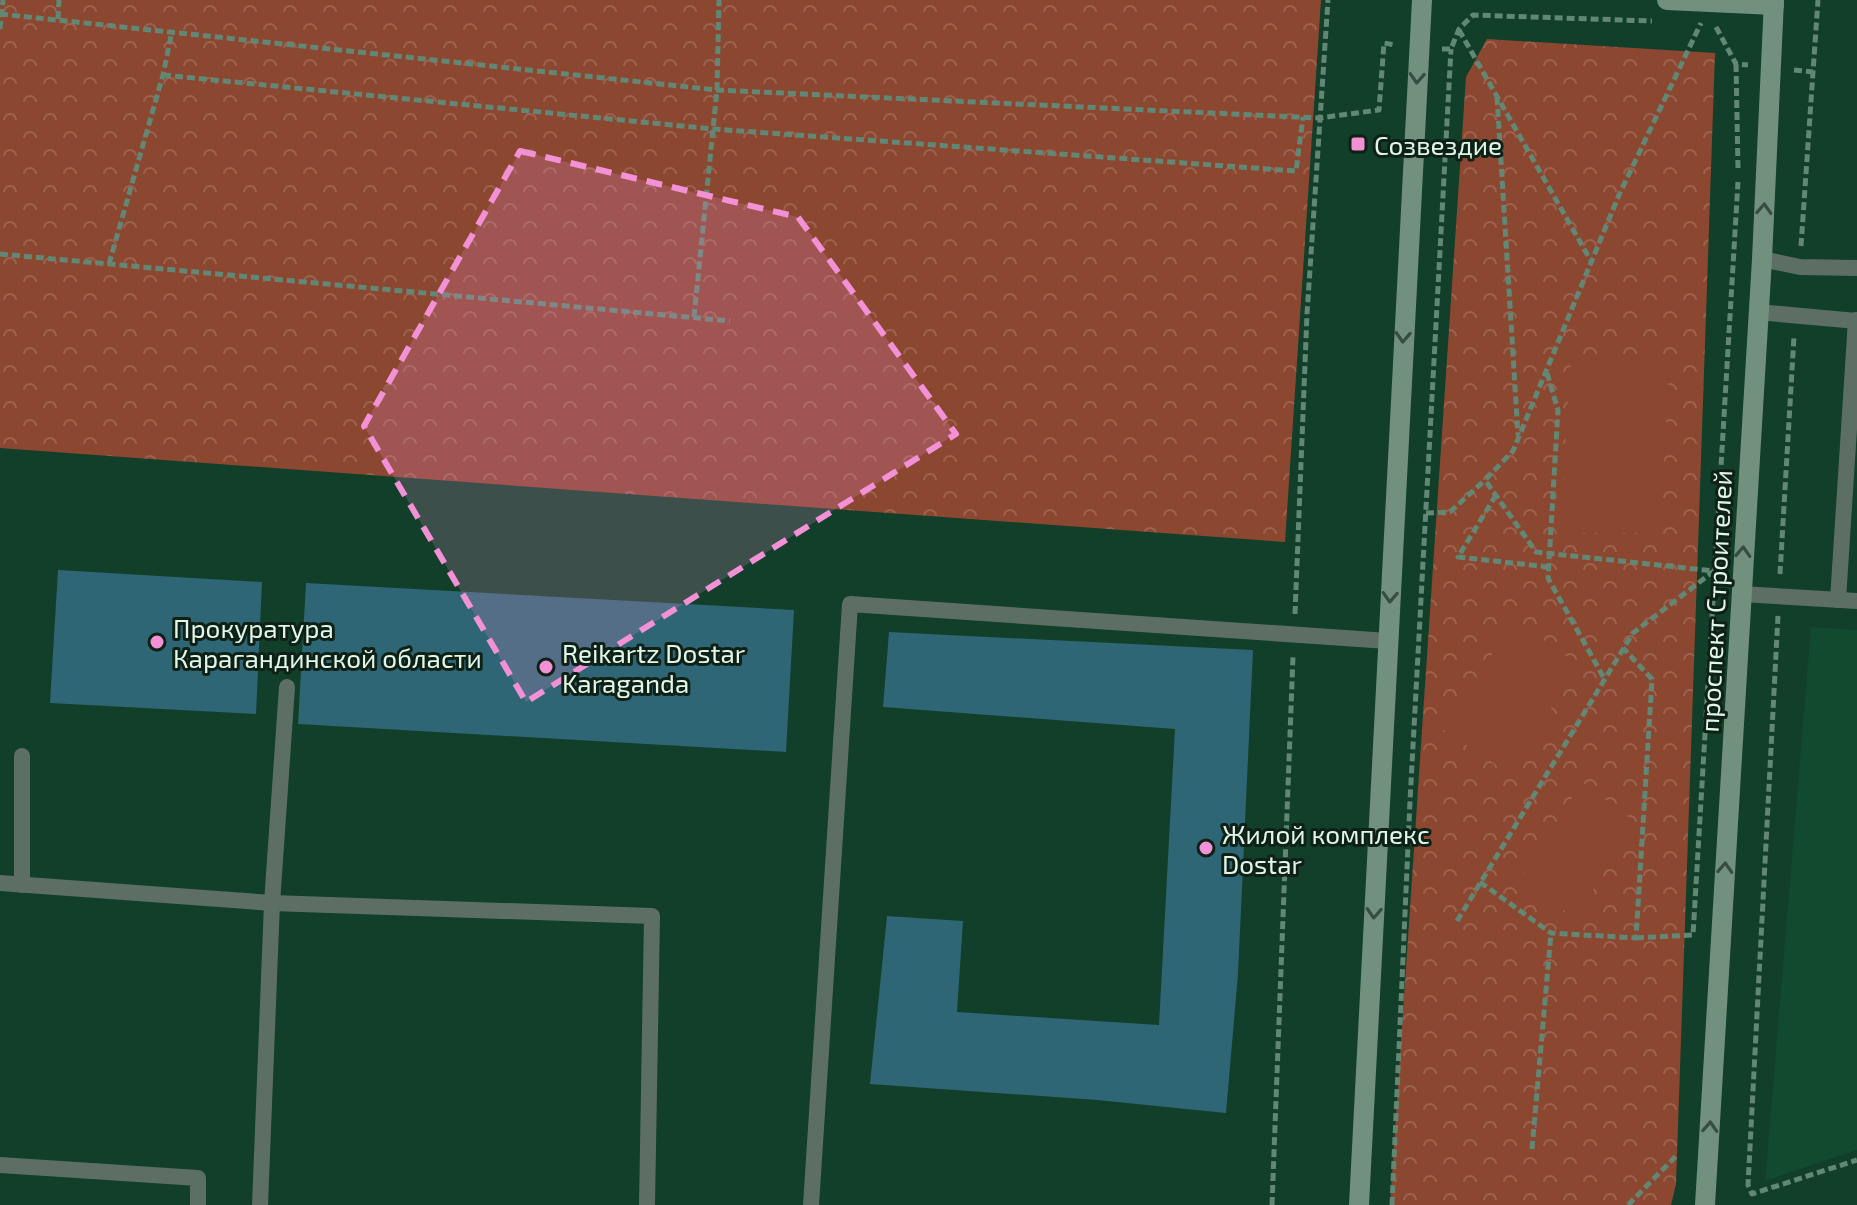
<svg xmlns="http://www.w3.org/2000/svg" width="1857" height="1205" font-family="'Exo 2',sans-serif">
  <style>
    .built { fill: #124a2f }
    .forest { fill: url(#forest-crowns) }
    .pitch { fill: #8c4731 }
    .building { fill: #2e6675 }
    .lines { fill: none; stroke-linecap: round; stroke-linejoin: round }
    .path { stroke: #628774; stroke-width: 5; stroke-dasharray: 8 4; stroke-linecap: butt }
    .lane { stroke: #5d6f64; stroke-width: 16 }
    .secondary { stroke: #72907e; stroke-width: 20 }
    .oneway { stroke: #374d40 }
    .marked { fill: #f291d6; fill-opacity: 0.2; stroke: #f291d6; stroke-width: 6; stroke-dasharray: 16 10; stroke-linejoin: round }
    .poi-dot { fill: #f291d6; stroke: #0f2117; stroke-width: 3 }
    .labels { text-anchor: middle; dominant-baseline: central; stroke-width: 6; stroke-linejoin: round; paint-order: stroke }
    .poi-label { font-size: 26px; fill: #e0f7e9; stroke: #0f2117; text-anchor: start }
    .street-label { font-size: 26px; fill: #e0f7e9; stroke: #0f2117 }
  </style>
  <defs>
    <pattern id="forest-crowns" width="20" height="18" patternUnits="userSpaceOnUse" patternTransform="scale(2)"><rect width="20" height="18" fill="#8c4731"/><path d="M2 6a3 3 0 1 1 6 0M12 15a3 3 0 1 1 6 0" fill="none" stroke="#9c624f"/></pattern>
  </defs>
  <rect width="100%" height="100%" fill="#113f29"/>
  <path class="built" d="M 1811,627 L 1857,630 L 1857,1150 L 1765,1181 Z"/>
  <g class="forest">
    <path d="M 0,0 L 1321,0 L 1285,542 L 0,448 Z"/>
    <path d="M 1487,39 L 1715,53 L 1676,1184 L 1671,1205 L 1390,1205 L 1466,77 Z"/>
  </g>
  <g class="pitch">
    <path d="M 1571,359 L 1670,361 L 1659,533 L 1560,533 Z"/>
    <path d="M 1516,620 L 1578,665 L 1510,774 L 1441,728 Z"/>
    <path d="M 1582,782 L 1633,820 L 1576,920 L 1521,878 Z"/>
  </g>
  <g class="building">
    <path d="M 58,570 L 262,582 L 256,714 L 50,703 Z"/>
    <path d="M 306,583 L 794,610 L 786,752 L 298,724 Z"/>
    <path d="M 889,632 L 1253,650 L 1238,974 L 1226,1113 L 1097,1100 L 870,1084 L 887,916 L 963,921 L 957,1012 L 1159,1025 L 1175,729 L 883,707 Z"/>
  </g>
  <g class="lines">
    <g class="path">
      <path d="M 0,14 L 717,90 L 1319,118 L 1379,110 L 1384,43 L 1396,45"/>
      <path d="M 58,19 L 59,0"/>
      <path d="M 1716,27 L 1736,64 L 1748,65"/>
      <path d="M 0,29 L 3,0"/>
      <path d="M 1459,30 L 1591,261"/>
      <path d="M 1442,49 L 1451,49 L 1459,29 L 1473,15 L 1652,21"/>
      <path d="M 1736,64 L 1738,168"/>
      <path d="M 1794,70 L 1813,72"/>
      <path d="M 163,75 L 713,129 L 1296,171 L 1303,117"/>
      <path d="M 1497,97 L 1518,435"/>
      <path d="M 1801,246 L 1818,0"/>
      <path d="M 0,254 L 730,321"/>
      <path d="M 109,264 L 163,75 L 172,31"/>
      <path d="M 694,317 L 717,90 L 719,0"/>
      <path d="M 1547,373 L 1558,410 L 1548,578 L 1604,678"/>
      <path d="M 1496,495 L 1458,557 L 1549,567"/>
      <path d="M 1426,513 L 1450,512 L 1485,480"/>
      <path d="M 1780,574 L 1794,336"/>
      <path d="M 1295,614 L 1307,314 L 1328,0"/>
      <path d="M 1778,616 L 1748,1185 L 1752,1194 L 1857,1160"/>
      <path d="M 1480,882 L 1551,933 L 1636,938 L 1652,679 L 1623,648"/>
      <path d="M 1457,921 L 1633,633 L 1714,571 L 1536,552 L 1485,480 L 1513,451 L 1619,195 L 1701,23"/>
      <path d="M 1636,938 L 1693,935 L 1738,182"/>
      <path d="M 1532,1149 L 1551,933"/>
      <path d="M 1272,1205 L 1293,656"/>
      <path d="M 1392,1205 L 1410,801 L 1451,49"/>
      <path d="M 1628,1205 L 1677,1155"/>
    </g>
    <g class="lane">
      <path d="M 1762,259 L 1800,267 L 1857,268"/>
      <path d="M 1757,312 L 1857,321"/>
      <path d="M 1741,594 L 1857,601"/>
      <path d="M 1838,600 L 1856,320"/>
      <path d="M 0,883 L 272,903 L 652,916 L 647,1205"/>
      <path d="M 22,885 L 22,756"/>
      <path d="M 0,1165 L 198,1178 L 198,1205"/>
      <path d="M 260,1205 L 272,903 L 287,687"/>
      <path d="M 811,1205 L 850,604 L 1388,641"/>
    </g>
    <g class="secondary">
      <path d="M 1667,0 L 1774,5"/>
      <path d="M 1359,1205 L 1422,0"/>
      <path d="M 1705,1205 L 1762,259 L 1774,0"/>
    </g>
  </g>
  <defs><path id="oneway-chevron" d="M-2-3.5L2.5 0L-2 3.5" fill="none" stroke-width="1.6" stroke-linecap="round" stroke-linejoin="round" transform="scale(2)"/></defs>
  <g class="oneway">
    <use href="#oneway-chevron" transform="translate(1417 78) rotate(93)"/>
    <use href="#oneway-chevron" transform="translate(1764 209) rotate(-87)"/>
    <use href="#oneway-chevron" transform="translate(1403 337) rotate(93)"/>
    <use href="#oneway-chevron" transform="translate(1743 552) rotate(-87)"/>
    <use href="#oneway-chevron" transform="translate(1390 597) rotate(93)"/>
    <use href="#oneway-chevron" transform="translate(1725 868) rotate(-87)"/>
    <use href="#oneway-chevron" transform="translate(1374 913) rotate(93)"/>
    <use href="#oneway-chevron" transform="translate(1710 1127) rotate(-87)"/>
  </g>
  <path class="marked" d="M 520,151 L 798,217 L 956,434 L 526,702 L 364,426 Z"/>
  <g class="poi-dot">
    <rect x="1350" y="136" width="16" height="16" rx="4"/>
    <circle cx="157" cy="642" r="8"/>
    <circle cx="546" cy="667" r="8"/>
    <circle cx="1206" cy="848" r="8"/>
  </g>
  <g class="labels">
    <g class="poi-label">
      <text x="1374" y="144">Созвездие</text>
      <text x="173" y="627">Прокуратура<tspan x="173" dy="30">Карагандинской области</tspan></text>
      <text x="562" y="652">Reikartz Dostar<tspan x="562" dy="30">Karaganda</tspan></text>
      <text x="1222" y="833">Жилой комплекс<tspan x="1222" dy="30">Dostar</tspan></text>
    </g>
    <g class="street-label">
      <text transform="translate(1715 601) rotate(-87)">проспект Строителей</text>
    </g>
  </g>
</svg>
